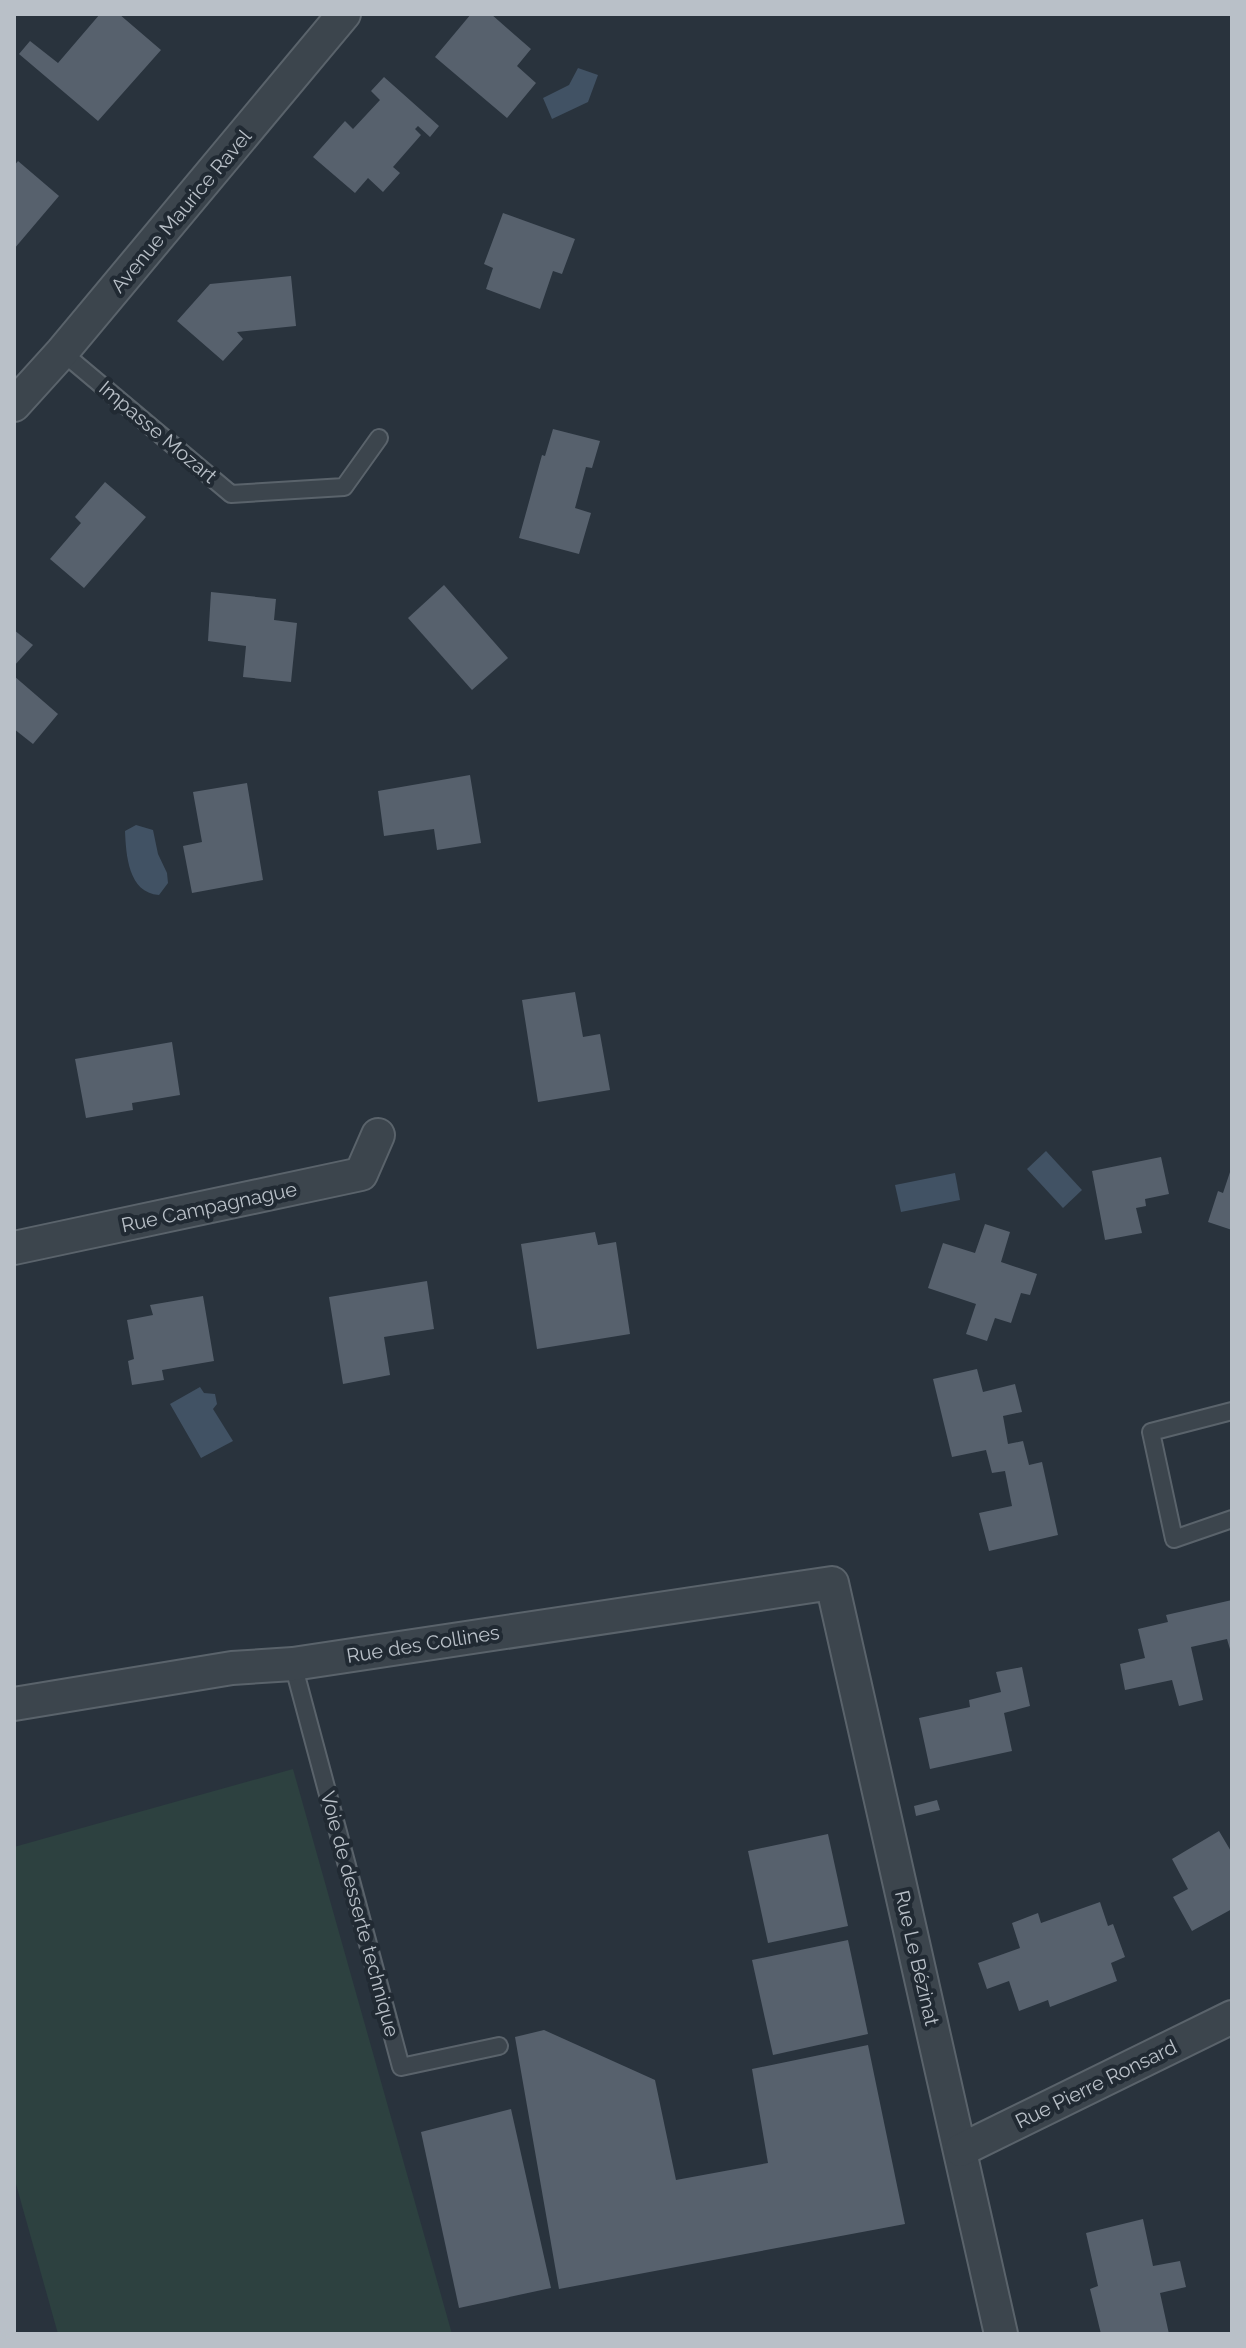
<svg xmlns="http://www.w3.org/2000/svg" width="1246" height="2348" font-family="Raleway,sans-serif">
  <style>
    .green { fill: #2d4140 }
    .water { fill: #415264 }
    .building { fill: #57616d }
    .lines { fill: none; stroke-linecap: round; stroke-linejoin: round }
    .lane-casing { stroke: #5a636b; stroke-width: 20 }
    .street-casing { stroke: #5a636b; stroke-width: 36 }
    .lane { stroke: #3c454d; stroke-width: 16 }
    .street { stroke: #3c454d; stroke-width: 32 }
    .labels { text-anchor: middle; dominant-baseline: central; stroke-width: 8; stroke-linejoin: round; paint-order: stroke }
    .street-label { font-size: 20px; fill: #b9c0c8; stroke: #212a33 }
  </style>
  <rect width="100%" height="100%" fill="#29333d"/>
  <path class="green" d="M 293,1769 L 452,2334 L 58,2334 L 14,2177 L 14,1847 Z"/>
  <g class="water">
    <path d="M 578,68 L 598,75 L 588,102 L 552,119 L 543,98 L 569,85 Z"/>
    <path d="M 136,825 L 153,830 L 158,854 L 167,873 L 168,883 L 159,895 C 128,893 126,854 125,831 Z"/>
    <path d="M 1046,1151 L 1082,1190 L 1063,1208 L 1027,1169 Z"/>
    <path d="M 955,1173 L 960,1200 L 901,1212 L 895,1185 Z"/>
    <path d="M 200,1387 L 204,1393 L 215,1394 L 217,1404 L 213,1409 L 233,1441 L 201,1458 L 170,1404 Z"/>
  </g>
  <g class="building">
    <path d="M 100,14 L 119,14 L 161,50 L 98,121 L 19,54 L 30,41 L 58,63 Z"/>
    <path d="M 471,14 L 491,14 L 531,49 L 517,66 L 536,83 L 507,118 L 435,57 Z"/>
    <path d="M 384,77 L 439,126 L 430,137 L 418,126 L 415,129 L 421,135 L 393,167 L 400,173 L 383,192 L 368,178 L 355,193 L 313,157 L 345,121 L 353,129 L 380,100 L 371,91 Z"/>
    <path d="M 18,161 L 59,196 L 14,249 L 14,166 Z"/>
    <path d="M 503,213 L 575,239 L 562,274 L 553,271 L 540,309 L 486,289 L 493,268 L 484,264 Z"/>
    <path d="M 291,276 L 296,326 L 237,332 L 243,339 L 223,361 L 177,321 L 210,284 Z"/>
    <path d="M 553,429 L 600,441 L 592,468 L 586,467 L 575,508 L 591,513 L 579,554 L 519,538 L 542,455 L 545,456 Z"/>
    <path d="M 105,482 L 146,517 L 84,588 L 50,559 L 81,523 L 75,517 Z"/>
    <path d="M 444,585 L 508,658 L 472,690 L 408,618 Z"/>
    <path d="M 211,592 L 276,599 L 274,620 L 297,623 L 291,682 L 243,677 L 246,646 L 208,641 Z"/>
    <path d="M 14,630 L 33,645 L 14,666 Z"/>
    <path d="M 14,676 L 58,714 L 33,744 L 14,729 Z"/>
    <path d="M 470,775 L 481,843 L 437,850 L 434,829 L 384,836 L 378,791 Z"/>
    <path d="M 247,783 L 263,880 L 192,893 L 183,846 L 202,842 L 193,792 Z"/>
    <path d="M 575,992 L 583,1037 L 600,1034 L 610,1090 L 538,1102 L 522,1000 Z"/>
    <path d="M 172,1042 L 180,1095 L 132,1103 L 133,1110 L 86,1118 L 75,1059 Z"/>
    <path d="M 1161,1157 L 1169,1194 L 1145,1199 L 1146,1206 L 1136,1208 L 1142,1233 L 1105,1240 L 1092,1171 Z"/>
    <path d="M 1232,1166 L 1232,1230 L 1208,1222 L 1218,1191 L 1223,1193 Z"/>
    <path d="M 985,1224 L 1010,1232 L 1001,1262 L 1037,1274 L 1030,1295 L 1021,1293 L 1011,1323 L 995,1318 L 987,1341 L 966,1334 L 976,1304 L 928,1288 L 943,1243 L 975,1253 Z"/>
    <path d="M 595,1232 L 598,1245 L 616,1242 L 630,1334 L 537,1349 L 521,1244 Z"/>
    <path d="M 427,1281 L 434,1329 L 384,1337 L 390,1375 L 343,1384 L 329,1297 Z"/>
    <path d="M 203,1296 L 214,1361 L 162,1370 L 164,1380 L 132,1385 L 128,1361 L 134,1359 L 127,1320 L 153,1315 L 150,1305 Z"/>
    <path d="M 977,1369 L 983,1392 L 1015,1384 L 1022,1412 L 1003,1416 L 1008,1444 L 1023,1441 L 1029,1465 L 1042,1462 L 1058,1535 L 989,1551 L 979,1513 L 1012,1506 L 1005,1471 L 992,1473 L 986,1450 L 952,1457 L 933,1379 Z"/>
    <path d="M 1232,1600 L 1232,1656 L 1227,1639 L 1191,1647 L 1203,1700 L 1179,1706 L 1172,1680 L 1125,1690 L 1120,1664 L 1145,1658 L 1138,1629 L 1168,1622 L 1166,1615 Z"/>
    <path d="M 1022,1667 L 1030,1706 L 1004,1713 L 1012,1751 L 930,1769 L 919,1718 L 970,1707 L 969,1700 L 1001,1692 L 996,1672 Z"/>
    <path d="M 937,1800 L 940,1810 L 916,1816 L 914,1806 Z"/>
    <path d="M 1219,1831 L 1232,1853 L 1232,1909 L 1192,1931 L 1173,1897 L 1188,1889 L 1172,1859 Z"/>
    <path d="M 828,1834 L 848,1926 L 768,1943 L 748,1851 Z"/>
    <path d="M 1100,1902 L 1108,1926 L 1113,1924 L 1125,1957 L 1111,1963 L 1117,1981 L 1050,2007 L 1048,2000 L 1019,2011 L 1009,1981 L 987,1989 L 978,1963 L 1020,1948 L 1012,1923 L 1038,1913 L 1041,1923 Z"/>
    <path d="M 848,1940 L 868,2034 L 773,2055 L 752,1960 Z"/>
    <path d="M 544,2030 L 655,2080 L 676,2180 L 768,2163 L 752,2069 L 868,2045 L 905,2224 L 559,2289 L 515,2037 Z"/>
    <path d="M 511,2109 L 551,2288 L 459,2308 L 421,2132 Z"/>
    <path d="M 1143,2219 L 1153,2266 L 1180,2261 L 1186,2287 L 1160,2293 L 1169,2334 L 1101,2334 L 1090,2289 L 1098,2286 L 1086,2233 Z"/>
  </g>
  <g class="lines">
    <defs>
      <g id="lane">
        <path d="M 62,352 L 231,494 L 344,487 L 379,438"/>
        <path d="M 1232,1411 L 1151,1432 L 1174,1539 L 1232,1519"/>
        <path d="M 293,1664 L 401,2067 L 499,2046"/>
      </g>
      <g id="street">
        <path d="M 14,405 L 62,352 L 344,14"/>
        <path d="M 14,1248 L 361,1174 L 378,1135"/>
        <path d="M 14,1704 L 232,1668 L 293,1664 L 832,1583 L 1001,2334"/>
        <path d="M 961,2150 L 1232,2017"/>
      </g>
    </defs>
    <use href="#lane" class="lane-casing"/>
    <use href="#street" class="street-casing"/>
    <use href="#lane" class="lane"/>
    <use href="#street" class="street"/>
  </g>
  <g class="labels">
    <g class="street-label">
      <text transform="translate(181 211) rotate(-50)">Avenue Maurice Ravel</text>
      <text transform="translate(158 432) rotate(40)">Impasse Mozart</text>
      <text transform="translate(209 1207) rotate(-12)">Rue Campagnague</text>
      <text transform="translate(423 1644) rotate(-9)">Rue des Collines</text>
      <text transform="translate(360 1914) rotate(75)">Voie de desserte technique</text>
      <text transform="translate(917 1958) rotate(77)">Rue Le Bézinat</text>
      <text transform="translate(1096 2084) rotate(-26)">Rue Pierre Ronsard</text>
    </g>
  </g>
  <rect width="1246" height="2348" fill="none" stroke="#b9c0c8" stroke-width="32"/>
</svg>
